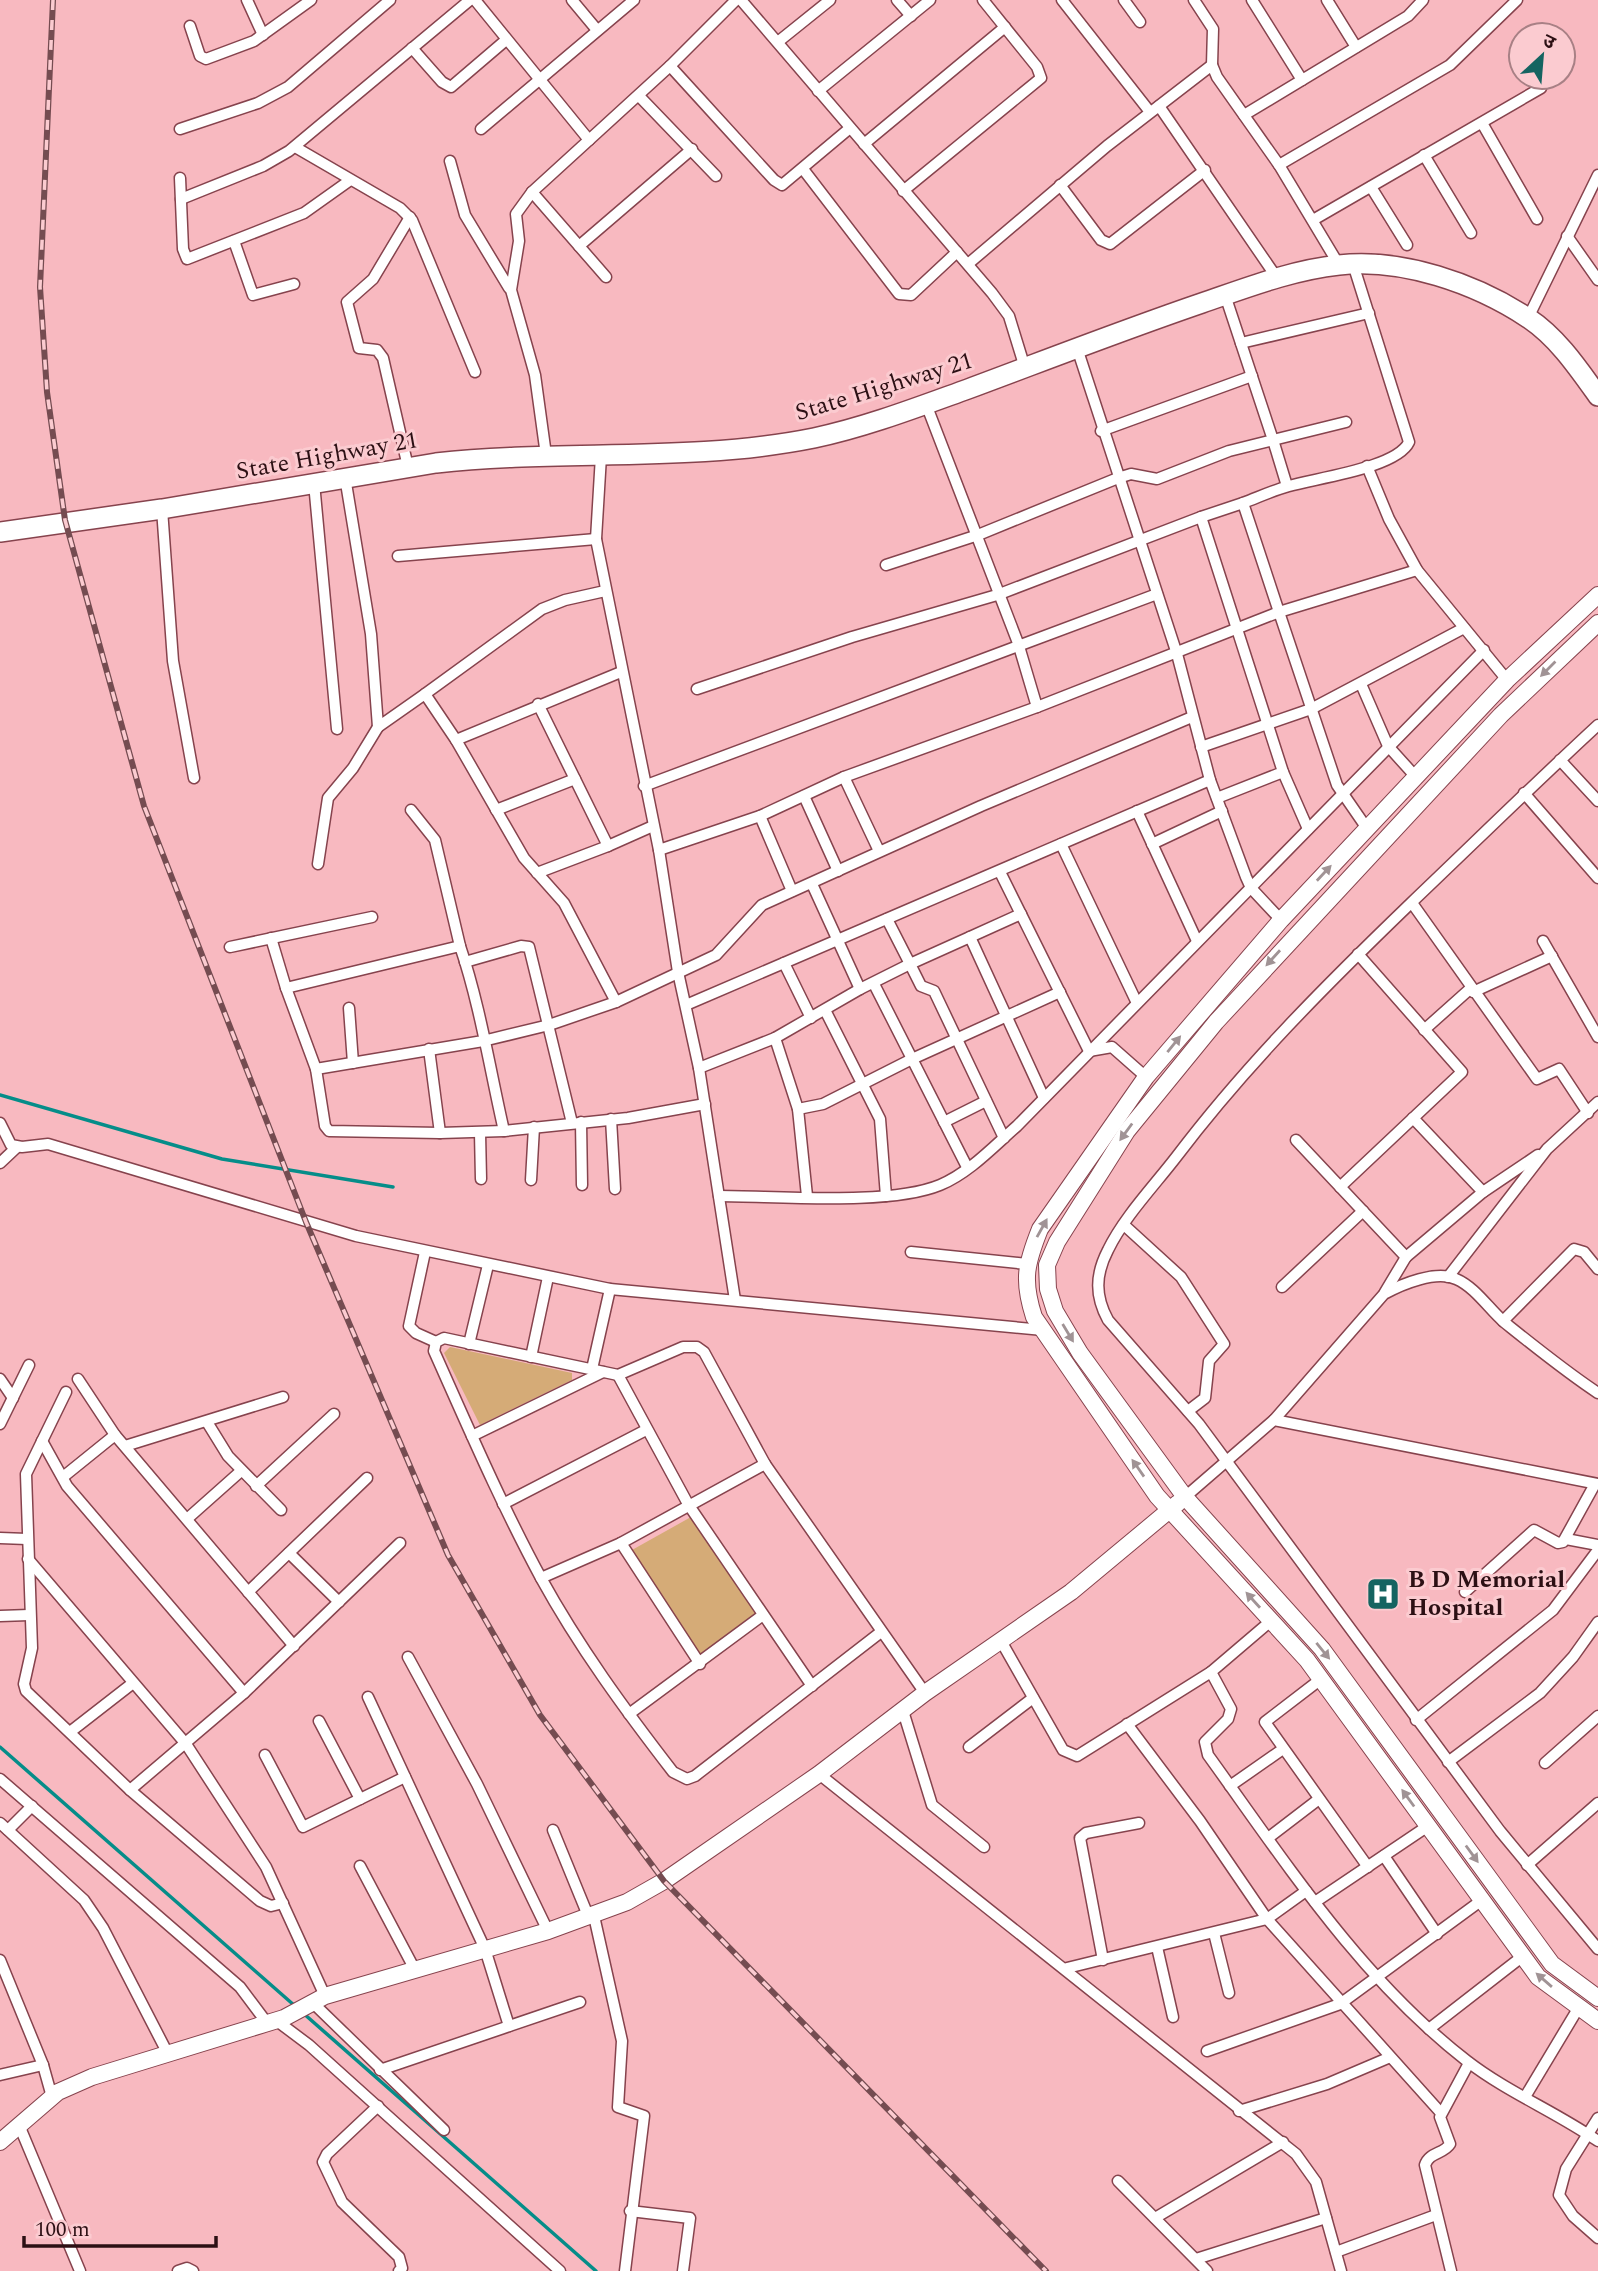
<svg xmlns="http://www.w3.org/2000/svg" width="1598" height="2271" font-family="Spectral,'Noto Sans Devanagari',serif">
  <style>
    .green { fill: #d5ab77 }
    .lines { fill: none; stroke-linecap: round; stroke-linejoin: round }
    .stream { stroke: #058d89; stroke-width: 3.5 }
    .street-casing { stroke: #86434d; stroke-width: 13 }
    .secondary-casing { stroke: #86434d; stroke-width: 18 }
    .highway-casing { stroke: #86434d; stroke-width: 22 }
    .street { stroke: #fff; stroke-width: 10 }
    .secondary { stroke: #fff; stroke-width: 16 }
    .highway { stroke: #fff; stroke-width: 19 }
    .rail-casing { stroke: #754c51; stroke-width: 6 }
    .rail { stroke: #fbcbd0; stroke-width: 3.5; stroke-dasharray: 10; stroke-linecap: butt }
    .oneway { fill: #a09395 }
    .labels { text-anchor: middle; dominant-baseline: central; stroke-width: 6; stroke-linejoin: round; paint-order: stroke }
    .street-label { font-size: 24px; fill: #2c1014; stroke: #fbcbd0 }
    .poi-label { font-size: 24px; font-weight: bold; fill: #2c1014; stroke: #fbcbd0; text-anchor: start }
  </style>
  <rect width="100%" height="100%" fill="#f8b9c0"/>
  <g class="green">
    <path d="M 450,1347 L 572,1373 L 572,1380 L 480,1425 L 444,1353 Z"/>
    <path d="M 691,1517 L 759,1612 L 700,1655 L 632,1550 Z"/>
  </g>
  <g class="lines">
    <g class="stream">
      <path d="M 0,1095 L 222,1159 L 393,1187"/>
      <path d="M 0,1747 L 295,2006"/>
      <path d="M 303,2013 L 596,2271"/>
    </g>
    <defs>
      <g id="street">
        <path d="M 247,0 L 263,35"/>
        <path d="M 475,0 L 589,140 L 670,66"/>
        <path d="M 572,0 L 597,30"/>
        <path d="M 736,0 L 670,66 L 774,180 L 782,185 L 850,128"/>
        <path d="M 741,0 L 992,293 L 1009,316 L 1025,368"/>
        <path d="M 897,0 L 911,16"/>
        <path d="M 1062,0 L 1150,112"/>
        <path d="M 1124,0 L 1140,22"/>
        <path d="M 1194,0 L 1213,29 L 1212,65"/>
        <path d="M 1252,0 L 1302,80"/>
        <path d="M 1327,0 L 1356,47"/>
        <path d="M 190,26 L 200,56 L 206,59 L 254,41 L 311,0"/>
        <path d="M 779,41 L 830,0"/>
        <path d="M 412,48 L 442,82 L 451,87 L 506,40"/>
        <path d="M 818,91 L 930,0"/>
        <path d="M 639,96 L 716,176"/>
        <path d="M 1159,106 L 1277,278"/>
        <path d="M 1244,115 L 1408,16 L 1423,0"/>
        <path d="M 1482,123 L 1537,219"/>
        <path d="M 180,129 L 258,103 L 288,87 L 390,0"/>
        <path d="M 481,129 L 634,0"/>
        <path d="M 864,144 L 1005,27"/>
        <path d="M 295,147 L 400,208 L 412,220 L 475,372"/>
        <path d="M 1424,155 L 1471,233"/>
        <path d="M 450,161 L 465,215 L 509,288"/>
        <path d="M 1279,165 L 1450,65 L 1517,0"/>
        <path d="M 803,169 L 899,294 L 911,295 L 957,252"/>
        <path d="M 180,178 L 183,249 L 187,259 L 304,213 L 349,181"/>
        <path d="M 1060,185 L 1101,240 L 1110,244 L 1205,170"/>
        <path d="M 1371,187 L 1407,245"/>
        <path d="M 903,191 L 1041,78 L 1037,67 L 983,0"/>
        <path d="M 532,192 L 606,277"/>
        <path d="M 181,199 L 263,166 L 289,151 L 470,0"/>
        <path d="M 1313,220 L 1541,88"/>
        <path d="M 1567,236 L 1598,280"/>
        <path d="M 234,241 L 253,295 L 294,284"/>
        <path d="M 579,246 L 692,149"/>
        <path d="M 968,264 L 1107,146 L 1212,65 L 1217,77 L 1279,165 L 1339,265"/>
        <path d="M 1353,264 L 1409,442 C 1397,468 1316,478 1289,486 C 1274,490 1259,497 1243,503 L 1279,612 L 1417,570"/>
        <path d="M 1528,318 L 1598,175"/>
        <path d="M 1241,343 L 1369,313"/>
        <path d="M 1077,348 L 1177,654 L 1210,780"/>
        <path d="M 926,404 L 1018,643 L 1037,707"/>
        <path d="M 1101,431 L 1252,376"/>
        <path d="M 546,455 L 535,375 L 511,290 L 519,241 L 516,214 L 532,192 L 589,140"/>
        <path d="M 601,456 L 596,539 L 659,850 L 678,972 L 699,1068 L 735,1300"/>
        <path d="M 1367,466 L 1389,519 L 1417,570 L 1507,680"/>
        <path d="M 408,467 L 383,358 L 377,350 L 359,348 L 347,302 L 373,279 L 410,217"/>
        <path d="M 345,477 L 371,634 L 378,727 L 425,694 L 456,740"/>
        <path d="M 314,483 L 337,729"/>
        <path d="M 1287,486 L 1273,440 L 1346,422"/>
        <path d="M 162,509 L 173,661 L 194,778"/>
        <path d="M 398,556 L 596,539"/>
        <path d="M 886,565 L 978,535 L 1118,478 L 1131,474 L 1157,479 L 1229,451 L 1273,440 L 1225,295"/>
        <path d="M 1361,684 L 1388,746 L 1415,776"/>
        <path d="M 697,689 L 852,637 L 997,595 L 1201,517"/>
        <path d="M 425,694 L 542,609 L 565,600 L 605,591"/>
        <path d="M 1598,725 C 1534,784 1473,844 1410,904 C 1327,984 1246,1065 1177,1156 C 1154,1186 1124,1217 1108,1250 C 1095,1275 1095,1296 1108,1320 L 1199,1424 L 1500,1831 L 1598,1949"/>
        <path d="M 1201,747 L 1311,709 L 1464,628"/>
        <path d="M 1560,760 L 1598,801"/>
        <path d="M 1283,772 L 1308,829"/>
        <path d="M 844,777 L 879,851"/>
        <path d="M 644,786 L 1157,594"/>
        <path d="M 1524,793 L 1598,878"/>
        <path d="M 804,796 L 838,871"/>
        <path d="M 1217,798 L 1283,772 L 1201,517 L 1243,503"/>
        <path d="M 411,810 L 435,840 L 460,946"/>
        <path d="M 496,810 L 575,779"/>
        <path d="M 1137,811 L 1197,941"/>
        <path d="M 760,816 L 792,891"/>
        <path d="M 1061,844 L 1136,1001"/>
        <path d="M 1152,844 L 1222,811"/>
        <path d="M 608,846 L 653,826"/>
        <path d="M 659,850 L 760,816 L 844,777 L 1037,707 L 1279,612 L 1337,785 L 1366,827"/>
        <path d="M 318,864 L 328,798 L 353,768 L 378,727"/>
        <path d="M 1000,872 L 1089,1051 L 1112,1047 L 1146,1077"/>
        <path d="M 537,873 L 608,846 L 538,704"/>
        <path d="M 812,884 L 860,989 L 910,964 L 921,986 L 934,991 L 1004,1138"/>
        <path d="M 1412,903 L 1537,1079 L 1559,1069 L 1588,1113"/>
        <path d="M 887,919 L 910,964 L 970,937 L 1044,1098"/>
        <path d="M 970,937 L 1021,914"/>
        <path d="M 271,938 L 286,988"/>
        <path d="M 1543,941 L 1598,1037"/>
        <path d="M 230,947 L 372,917"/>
        <path d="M 465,962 L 521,946 L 529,947 L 572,1123"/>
        <path d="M 784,963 L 811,1018"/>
        <path d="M 874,984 L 967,1167"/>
        <path d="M 1473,992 L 1552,956"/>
        <path d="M 616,1002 L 564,903 L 524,858 L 456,740 L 621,672"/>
        <path d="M 686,1005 L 1210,780 L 1246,877 L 1251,888 L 1281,920"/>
        <path d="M 349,1008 L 353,1063"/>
        <path d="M 825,1010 L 880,1119 L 886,1196"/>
        <path d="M 1424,1030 L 1471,988"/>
        <path d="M 775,1038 L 798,1109 L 807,1196"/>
        <path d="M 429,1049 L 440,1133"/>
        <path d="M 699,1068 L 775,1038 L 860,989"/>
        <path d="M 316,1069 L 325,1126 L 329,1131 L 440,1133 L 504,1131"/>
        <path d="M 705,1104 L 628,1118 L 504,1131 C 490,1070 480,1005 460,946 L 286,988 L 316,1069 L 483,1041 L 549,1025 L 616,1002 L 716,955 L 762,905 L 981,806 L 1192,717"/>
        <path d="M 798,1109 L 823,1104 L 912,1059 L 1060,992"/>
        <path d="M 1413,1118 L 1483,1192"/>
        <path d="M 611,1119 L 615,1189"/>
        <path d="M 581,1122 L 582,1185"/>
        <path d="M 944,1122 L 986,1101"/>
        <path d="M 0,1123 L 11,1145 L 22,1147 L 48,1144 L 356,1236 L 610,1289 L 1043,1330"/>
        <path d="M 480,1133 L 481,1179"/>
        <path d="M 1296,1140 L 1406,1257"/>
        <path d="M 0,1163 L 17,1147"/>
        <path d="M 531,1180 L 534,1127"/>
        <path d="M 1340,1187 L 1462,1072 L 1358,954"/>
        <path d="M 719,1196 C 777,1196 889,1206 940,1185 C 969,1173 993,1147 1017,1126 L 1484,650"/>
        <path d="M 1124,1225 L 1181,1277 L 1224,1344 L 1209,1361 L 1205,1398 L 1188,1411"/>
        <path d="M 425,1252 L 409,1326 L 416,1333 L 436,1342"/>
        <path d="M 911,1252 L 1027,1264"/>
        <path d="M 1448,1277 L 1547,1149 L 1598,1102"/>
        <path d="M 1282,1287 L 1363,1211"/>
        <path d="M 1385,1292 L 1406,1257 L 1483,1192 L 1538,1155"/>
        <path d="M 1503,1321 L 1574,1249 L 1584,1252 L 1598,1269"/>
        <path d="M 469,1344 L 488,1265"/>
        <path d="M 531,1357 L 548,1277"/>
        <path d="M 592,1369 L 610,1289"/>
        <path d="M 618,1375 L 688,1504 L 812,1686"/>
        <path d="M 0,1379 L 13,1398"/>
        <path d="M 78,1379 L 115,1435 L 294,1646"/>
        <path d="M 66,1392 L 26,1474 L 32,1648 L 24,1684 L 26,1691 L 130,1790 L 260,1901 L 271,1906 L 283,1903"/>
        <path d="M 1274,1420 L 1384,1294 C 1402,1284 1436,1270 1456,1279 C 1475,1287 1489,1309 1504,1322 C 1534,1346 1566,1372 1598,1393"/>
        <path d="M 207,1422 L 228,1456 L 281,1510"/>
        <path d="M 0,1424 L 29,1365"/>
        <path d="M 472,1436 L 603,1372"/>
        <path d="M 42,1441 L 67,1486 L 244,1693"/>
        <path d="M 125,1446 L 283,1397"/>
        <path d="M 63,1477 L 115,1435"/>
        <path d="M 256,1486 L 334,1414"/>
        <path d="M 1185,1497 L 1274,1420 L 1598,1484"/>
        <path d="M 503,1504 L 646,1430"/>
        <path d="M 187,1519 L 241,1471"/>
        <path d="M 0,1538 L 27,1539"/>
        <path d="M 1566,1539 L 1598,1545"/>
        <path d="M 621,1543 L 700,1664"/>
        <path d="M 289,1553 L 339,1602"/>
        <path d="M 28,1559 L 186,1744 L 266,1867 L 325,1996"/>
        <path d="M 541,1578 L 621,1543 L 765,1464"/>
        <path d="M 248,1592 L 367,1478"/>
        <path d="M 1465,1592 L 1534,1530 L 1558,1543 L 1563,1542 L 1595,1484"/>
        <path d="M 0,1616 L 29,1615"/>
        <path d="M 1272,1620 L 1211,1672 L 1231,1709 L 1228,1719 L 1205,1742 L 1208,1755 C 1286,1863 1360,1978 1467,2061 C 1507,2092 1556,2112 1598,2141"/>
        <path d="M 881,1632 L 695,1776 L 687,1779 L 673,1772 C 625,1710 579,1647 541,1578 C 501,1504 468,1427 434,1351 L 436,1342 L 444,1338 L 618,1375 L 683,1347 L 697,1347 L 704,1352 L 765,1464 L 925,1693"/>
        <path d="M 1001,1641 L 1063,1750 L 1077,1756 L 1211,1672"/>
        <path d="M 408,1657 L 477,1784 L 548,1931"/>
        <path d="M 1321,1679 L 1265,1722 L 1368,1867"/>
        <path d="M 368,1697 L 485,1949 L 509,2026"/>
        <path d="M 903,1711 L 932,1805 L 984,1847"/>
        <path d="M 629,1714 L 763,1615"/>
        <path d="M 1416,1720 L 1553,1610 L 1598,1550"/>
        <path d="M 319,1721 L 360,1799"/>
        <path d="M 70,1732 L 133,1683"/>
        <path d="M 969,1747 L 1033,1698"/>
        <path d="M 265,1755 L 303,1827 L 405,1777"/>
        <path d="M 1448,1762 L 1540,1693 L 1573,1657 L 1598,1622"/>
        <path d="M 1545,1763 L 1598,1716"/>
        <path d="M 819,1774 L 1296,2154 L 1316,2182 L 1341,2271"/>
        <path d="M 0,1779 L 240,1987 L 267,2023"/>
        <path d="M 1230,1786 L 1283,1749"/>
        <path d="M 130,1790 L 244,1693 L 400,1543"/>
        <path d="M 0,1823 L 84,1900 L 103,1928 L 168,2054"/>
        <path d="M 8,1830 L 32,1806"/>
        <path d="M 553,1830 L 589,1918"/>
        <path d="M 1268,1838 L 1319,1799"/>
        <path d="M 1384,1856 L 1437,1934"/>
        <path d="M 1527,1865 L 1598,1803"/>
        <path d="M 360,1866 L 414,1968"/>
        <path d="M 1306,1891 L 1267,1919 L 1441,2113"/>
        <path d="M 1315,1902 L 1428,1826"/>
        <path d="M 594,1916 L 622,2041 L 618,2107 L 644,2116 L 625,2271"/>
        <path d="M 1214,1933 L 1229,1993"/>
        <path d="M 1157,1947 L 1173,2017"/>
        <path d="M 0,1960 L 43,2065 L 52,2097"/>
        <path d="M 1103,1960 L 1080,1838 L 1086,1833 L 1139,1823"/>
        <path d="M 1067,1968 L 1267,1919 L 1200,1821 L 1127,1724"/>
        <path d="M 311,2001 L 444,2130"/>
        <path d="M 277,2021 L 309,2045 L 560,2271"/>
        <path d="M 1429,2029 L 1523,1956"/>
        <path d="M 1207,2051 L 1340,2004 L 1482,1900"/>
        <path d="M 380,2070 L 580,2002"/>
        <path d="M 0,2075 L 43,2065"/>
        <path d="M 1525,2097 L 1579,2007"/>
        <path d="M 378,2106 L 327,2154 L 323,2162 L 342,2202 L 399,2257 L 402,2268 L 399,2271"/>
        <path d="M 1239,2111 L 1327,2084 L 1388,2058"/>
        <path d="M 1598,2118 L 1566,2169 L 1559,2195 L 1573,2216 L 1598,2238"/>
        <path d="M 19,2125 L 80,2271"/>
        <path d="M 1118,2181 L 1207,2271"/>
        <path d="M 630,2211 L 690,2218 L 683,2271"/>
        <path d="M 1155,2218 L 1283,2142"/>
        <path d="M 1336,2252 L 1436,2215"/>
        <path d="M 1196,2259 L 1326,2218"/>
        <path d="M 178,2271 L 187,2268 L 193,2271"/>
        <path d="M 1451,2271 L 1425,2165 C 1429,2152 1444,2154 1450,2144 L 1440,2117 L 1469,2063"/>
      </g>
      <g id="secondary">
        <path d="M 1598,595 L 1507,680 L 1281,920 L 1146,1077 L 1040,1229 C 1026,1264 1022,1280 1034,1317 L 1157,1496 L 1307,1660 L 1538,1977 L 1598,2021"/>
        <path d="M 1598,623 L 1501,715 L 1216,1022 L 1127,1131 L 1057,1242 L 1047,1265 L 1048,1289 L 1055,1311 L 1080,1353 L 1185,1497 L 1322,1649 L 1552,1964 L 1598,1998"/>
        <path d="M 0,2142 L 58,2092 L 92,2077 L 284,2018 L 325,1996 L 548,1931 L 627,1902 L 664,1881 L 819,1774 L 925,1693 L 1071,1592 L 1178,1503"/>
      </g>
      <path id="highway" d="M 0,532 L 162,509 L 436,463 C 561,449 690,463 814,438 C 866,427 918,407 968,389 C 1046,360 1123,330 1202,303 C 1246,288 1292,270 1339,265 C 1402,258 1475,283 1528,318 C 1557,337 1578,368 1598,396"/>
    </defs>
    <use href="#street" class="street-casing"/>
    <use href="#secondary" class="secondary-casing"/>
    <use href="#highway" class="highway-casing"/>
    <use href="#street" class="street"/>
    <use href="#secondary" class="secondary"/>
    <use href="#highway" class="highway"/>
    <defs>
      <path id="rail" d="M 53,0 L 40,287 L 47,392 L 65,520 L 144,806 L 306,1222 L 448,1555 L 540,1715 L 664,1881 L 1046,2271"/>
    </defs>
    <use href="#rail" class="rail-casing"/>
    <use href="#rail" class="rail"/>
  </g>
  <defs><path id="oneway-solid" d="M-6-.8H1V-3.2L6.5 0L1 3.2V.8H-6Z" transform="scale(1.75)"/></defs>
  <g class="oneway">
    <use href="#oneway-solid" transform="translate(1548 669) rotate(135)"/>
    <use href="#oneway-solid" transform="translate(1324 873) rotate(-47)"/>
    <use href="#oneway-solid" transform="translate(1273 958) rotate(132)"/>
    <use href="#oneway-solid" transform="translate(1174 1044) rotate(-51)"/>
    <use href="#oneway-solid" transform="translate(1126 1132) rotate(126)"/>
    <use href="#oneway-solid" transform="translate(1042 1228) rotate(-61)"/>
    <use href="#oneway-solid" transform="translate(1068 1333) rotate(59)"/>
    <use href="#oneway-solid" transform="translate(1138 1468) rotate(-125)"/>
    <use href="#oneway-solid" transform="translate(1253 1600) rotate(-132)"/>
    <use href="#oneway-solid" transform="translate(1323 1651) rotate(51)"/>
    <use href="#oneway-solid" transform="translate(1408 1798) rotate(-126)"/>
    <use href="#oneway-solid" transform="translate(1472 1854) rotate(54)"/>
    <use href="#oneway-solid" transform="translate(1544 1980) rotate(-139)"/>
  </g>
  <defs>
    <symbol id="hospital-square" viewBox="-11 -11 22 22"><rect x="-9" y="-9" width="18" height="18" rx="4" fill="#156461" stroke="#fbcbd0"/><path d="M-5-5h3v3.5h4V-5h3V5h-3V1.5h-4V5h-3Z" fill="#fff"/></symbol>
  </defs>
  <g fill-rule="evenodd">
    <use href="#hospital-square" x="1364" y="1575" width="38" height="38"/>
  </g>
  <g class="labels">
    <g class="street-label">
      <text transform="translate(884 387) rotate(-17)">State Highway 21</text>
      <text transform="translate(327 456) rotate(-10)">State Highway 21</text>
    </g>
    <g class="poi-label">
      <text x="1408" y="1580">B D Memorial<tspan x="1408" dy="28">Hospital</tspan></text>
    </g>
  </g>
  <g transform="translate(1542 56) rotate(26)"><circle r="33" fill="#fbcbd0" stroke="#a88085" stroke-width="2"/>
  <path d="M0-5L12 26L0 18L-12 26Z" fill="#156461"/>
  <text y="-10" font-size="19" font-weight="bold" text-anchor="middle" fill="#2c1014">उ</text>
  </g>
  <path d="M24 2236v10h192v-10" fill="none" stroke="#2c1014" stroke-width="3.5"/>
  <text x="35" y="2236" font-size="21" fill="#2c1014" stroke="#fbcbd0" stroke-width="5" paint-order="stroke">100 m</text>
</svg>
